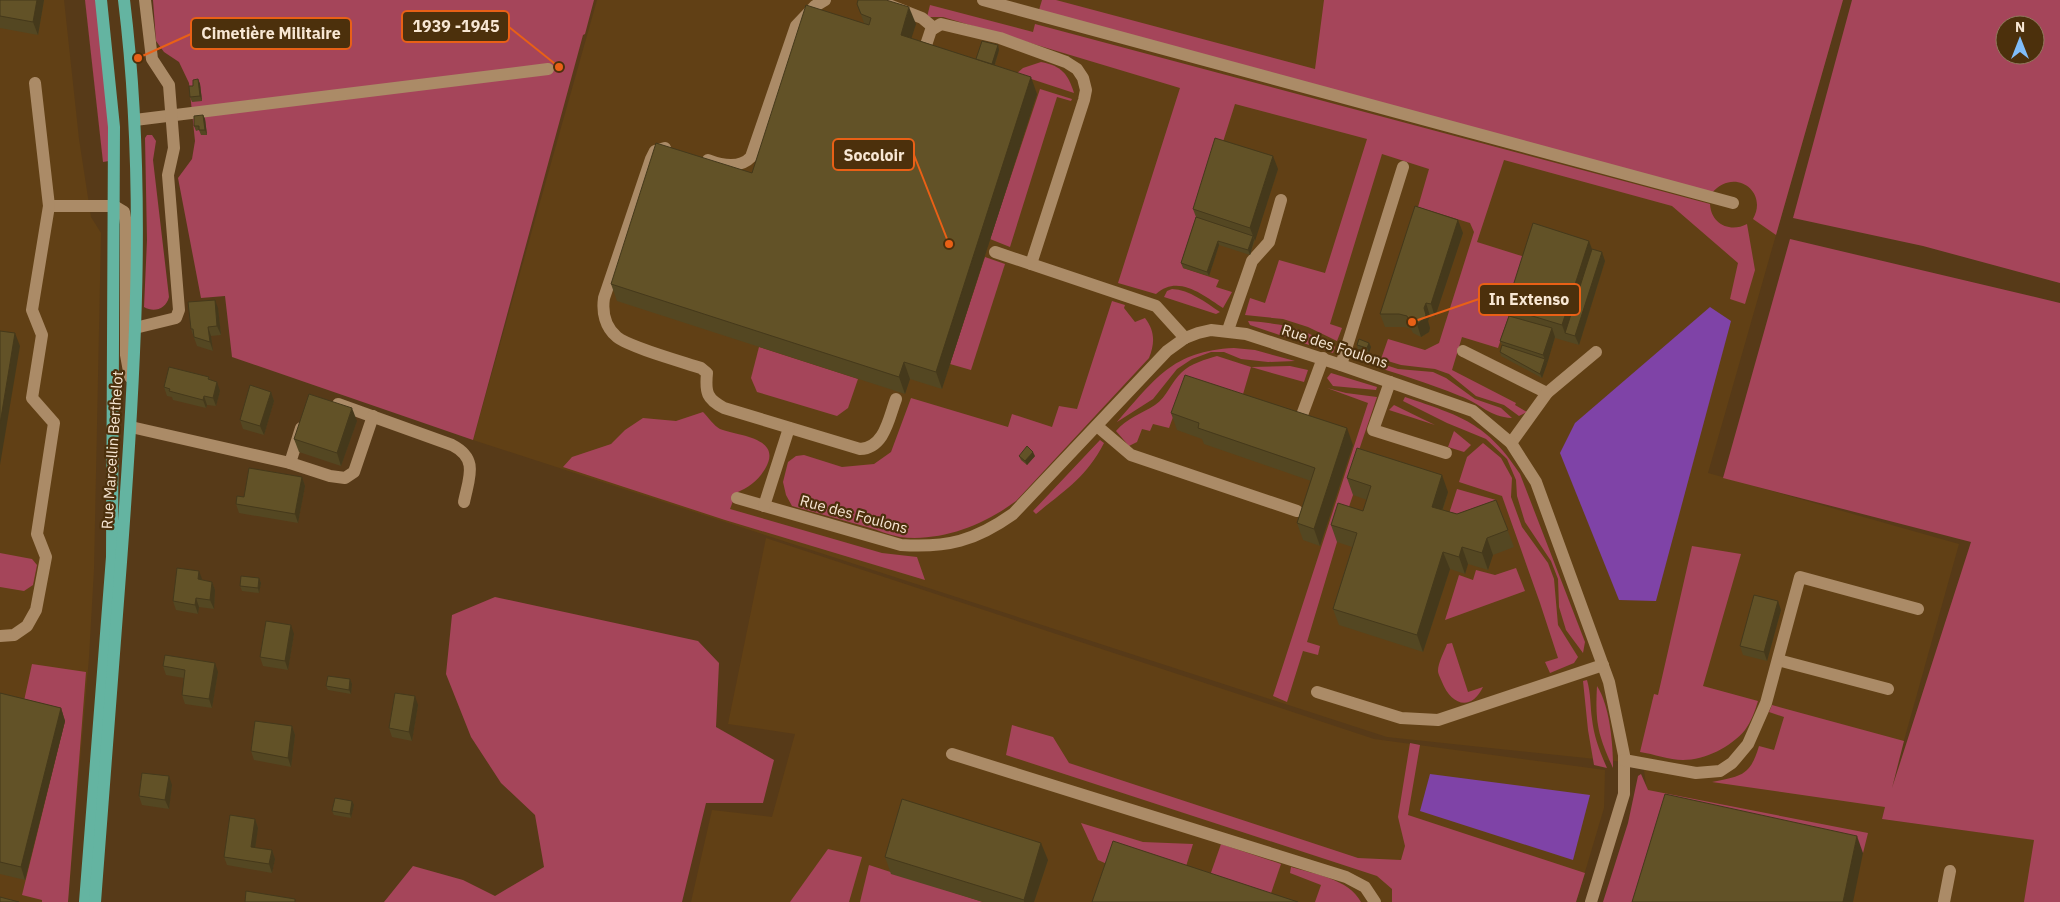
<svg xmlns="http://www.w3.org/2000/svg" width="2060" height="902" font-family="'IBM Plex Sans',sans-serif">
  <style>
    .built { fill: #614015 }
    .green { fill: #a5455a; fill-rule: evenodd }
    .water { fill: #7f43a7 }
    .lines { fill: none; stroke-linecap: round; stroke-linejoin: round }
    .minor { stroke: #ab8b67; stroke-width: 12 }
    .major { stroke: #64b4a1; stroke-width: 12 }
    .wall { fill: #544722 }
    .shaded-wall { fill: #45391b }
    .building { fill: #625227; stroke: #45391b }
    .labels { text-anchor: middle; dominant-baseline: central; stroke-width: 4.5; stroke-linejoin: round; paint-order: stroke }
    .street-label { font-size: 15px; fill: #f8e7d4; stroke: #4c300c }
    .leader { fill: none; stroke: #e96016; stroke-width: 2 }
    .callout-dot { fill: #e96016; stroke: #4c300c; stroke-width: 2 }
    .callout { fill: #4c300c; stroke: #e96016; stroke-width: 2 }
    .callout-label { font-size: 16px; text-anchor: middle; font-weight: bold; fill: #f8e7d4 }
  </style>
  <rect width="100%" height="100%" fill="#573a18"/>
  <g class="built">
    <path d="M 0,0 L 64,0 L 79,139 L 91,217 L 101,233 L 94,569 L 89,657 L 68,902 L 0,902 Z"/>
    <path d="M 597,0 L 1843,0 L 1708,473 L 1959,544 L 1882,819 L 2051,842 L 2060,902 L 1611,902 L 1647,790 L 1643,764 L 1387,737 L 473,440 Z"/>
    <path d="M 766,538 L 1374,739 L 1605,770 L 1604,808 L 1576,902 L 691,902 L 712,810 L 772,817 L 795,734 L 728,724 Z"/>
  </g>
  <g class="green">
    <path d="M 85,0 L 96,0 L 108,120 L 109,161 L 103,162 Z"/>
    <path d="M 153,0 L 594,0 L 585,34 L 583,35 L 473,440 L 232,357 L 225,296 L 201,298 L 178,178 L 192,159 L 195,141 L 189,83 L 179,62 L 164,52 L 156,41 Z"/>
    <path d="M 1042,0 L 1056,0 L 1315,69 L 1324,0 L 1843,0 L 1776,235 L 1753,219 C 1769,190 1733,167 1712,193 L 1039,10 Z"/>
    <path d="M 1852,0 L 2060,0 L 2060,283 L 1923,246 L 1793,218 ZM 2005,25 L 2035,25 L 2035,55 L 2005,55 Z"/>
    <path d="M 930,5 L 1033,32 L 1035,24 L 1710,204 C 1711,224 1730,233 1747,224 L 1755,270 L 1745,304 L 1730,299 L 1738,263 L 1672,206 L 1504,160 L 1477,242 L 1528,258 L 1498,348 L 1462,337 L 1452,370 L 1516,403 L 1515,405 L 1527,412 L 1519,416 L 1504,405 L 1476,396 L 1449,374 L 1435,369 L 1401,365 L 1381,359 L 1388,339 L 1425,350 L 1439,343 L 1474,232 L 1470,223 L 1418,207 L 1429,169 L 1382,154 L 1330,324 L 1342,328 L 1337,341 L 1308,327 L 1283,319 L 1245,315 L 1250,298 L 1265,303 L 1279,260 L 1325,273 L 1367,139 L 1235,104 L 1183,268 L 1219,280 L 1216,287 L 1232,292 L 1223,308 C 1203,295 1178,274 1156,294 L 1118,283 L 1180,88 L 943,17 L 927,17 Z"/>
    <path d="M 1041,62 C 1062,66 1068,74 1074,93 L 1016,74 L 1023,68 Z"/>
    <path d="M 1040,89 L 1072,99 L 1071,101 L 1057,97 L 1010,247 L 990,239 Z"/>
    <path d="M 147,135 L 152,135 L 156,141 L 153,160 L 169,297 C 166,309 154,313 144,307 L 147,240 L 145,138 Z"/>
    <path d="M 1790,239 L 2060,303 L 2060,902 L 2024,902 L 2034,840 L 1882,819 L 1885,807 L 1712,782 C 1740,776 1750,777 1759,746 L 1774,750 L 1784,717 L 1769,712 L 1772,705 L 1904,741 L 1892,788 L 1971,542 L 1723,478 Z"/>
    <path d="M 985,257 L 1005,264 L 971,370 L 950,364 Z"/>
    <path d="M 1172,289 C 1190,290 1205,302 1220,312 L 1216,314 L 1164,297 L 1167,291 Z"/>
    <path d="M 1112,301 L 1125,305 L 1124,308 L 1135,322 L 1145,318 C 1155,331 1155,343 1149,358 L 1016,501 C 984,525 941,542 900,537 C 889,535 878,530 867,527 C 842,520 817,513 792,506 L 786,495 L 783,482 L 788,462 L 796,456 L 804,455 L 842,467 L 874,464 L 891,452 L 911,398 L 1008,427 L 1012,414 L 1052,427 L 1059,406 L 1077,409 Z"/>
    <path d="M 1248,321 C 1287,324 1301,328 1335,347 L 1333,353 L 1250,325 Z"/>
    <path d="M 759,347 L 858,379 L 848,408 L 837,416 L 757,392 L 751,378 Z"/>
    <path d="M 1234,348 L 1255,350 L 1295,361 L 1268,362 L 1241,359 L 1224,352 L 1211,352 L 1192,359 L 1177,369 L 1153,399 L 1117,422 C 1155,379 1172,351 1234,348 Z"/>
    <path d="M 1217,356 L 1251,367 L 1290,366 L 1308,370 L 1304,382 L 1251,367 L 1241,401 L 1185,384 L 1169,428 L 1153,424 L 1150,431 L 1142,429 L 1137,442 L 1129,446 L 1116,431 C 1127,418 1141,414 1155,405 C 1167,397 1171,382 1182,372 C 1190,364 1206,359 1217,356 Z"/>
    <path d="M 1367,359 L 1398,369 L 1433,372 L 1446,378 L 1475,399 L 1501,408 L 1512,418 C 1489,417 1482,404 1460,396 C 1429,383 1397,374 1365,363 Z"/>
    <path d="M 1331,373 L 1377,387 L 1376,390 L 1333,386 L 1327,378 Z"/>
    <path d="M 1327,388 L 1346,393 L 1377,397 L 1357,456 L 1353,495 L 1337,542 L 1307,642 L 1320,646 L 1318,655 L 1303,651 L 1287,702 L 1273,696 L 1368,403 Z"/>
    <path d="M 1405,397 C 1461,416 1487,423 1520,474 L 1585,642 L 1583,653 L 1566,630 L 1559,607 L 1558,579 L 1551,561 L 1525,522 L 1517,496 L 1516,480 L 1507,459 L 1486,439 L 1447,423 L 1403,401 Z"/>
    <path d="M 1394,405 L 1435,425 L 1389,410 Z"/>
    <path d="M 703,412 C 708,417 714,426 720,429 C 737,436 784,437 765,469 C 757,482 749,487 736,493 L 730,509 L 882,553 L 917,557 L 925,580 L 725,520 L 563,467 L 572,457 L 611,444 L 625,430 L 643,418 L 676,421 Z"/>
    <path d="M 1454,431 L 1471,445 L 1464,452 L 1448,447 Z"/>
    <path d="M 1100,440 L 1104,443 C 1086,478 1065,490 1036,514 L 1033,511 Z"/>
    <path d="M 1483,443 L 1501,458 L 1512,478 L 1511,497 L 1522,527 L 1548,563 L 1554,579 L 1558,625 L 1578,657 L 1574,663 L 1550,673 L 1545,662 L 1558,658 L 1540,603 L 1502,496 L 1459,482 L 1467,457 Z"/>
    <path d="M 1457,489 L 1496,500 L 1502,517 L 1446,523 Z"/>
    <path d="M 1692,546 L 1741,554 L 1703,686 L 1758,701 C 1755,711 1751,722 1745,730 C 1731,747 1705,760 1683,760 C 1669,760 1654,754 1640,752 L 1654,694 L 1658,695 Z"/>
    <path d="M 0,553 L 32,559 L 37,565 L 33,585 L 24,591 L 0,587 Z"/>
    <path d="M 1516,568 L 1525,591 L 1445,620 L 1459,575 L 1473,580 L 1476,570 L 1495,575 Z"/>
    <path d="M 495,597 L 698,641 L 719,663 L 716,727 L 774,760 L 763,803 L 706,803 L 682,902 L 384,902 L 413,866 L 463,880 L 495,896 L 544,867 L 535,815 L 501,783 L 471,737 L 446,674 L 452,615 Z"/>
    <path d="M 1452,643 L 1468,692 L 1483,687 C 1471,712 1451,705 1442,682 C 1441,679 1438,674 1438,671 C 1438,663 1444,652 1447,644 Z"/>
    <path d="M 32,664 L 86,672 L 68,902 L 42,902 L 42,900 L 22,895 L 65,721 L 22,710 Z"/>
    <path d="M 1587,680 C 1591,694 1590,706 1592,719 C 1594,737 1600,752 1607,768 L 1594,765 L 1588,730 L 1583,681 Z"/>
    <path d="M 1597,686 C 1610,706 1613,745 1613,768 C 1598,735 1595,723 1597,686 Z"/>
    <path d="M 1012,725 L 1053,737 L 1069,763 L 1358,858 L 1401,860 L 1405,846 L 1398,817 L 1410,743 L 1420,745 L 1408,815 L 1585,873 L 1576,902 L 1392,902 L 1392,889 L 1377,876 L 1006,755 Z"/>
    <path d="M 1641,774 L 1648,790 L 1868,833 L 1863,853 L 1672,811 L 1643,902 L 1603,902 L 1628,823 L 1638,776 Z"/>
    <path d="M 1081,823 L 1143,842 L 1193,844 L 1182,879 L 1116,868 L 1098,860 Z"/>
    <path d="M 1221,844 L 1281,864 L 1268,902 L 1206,887 Z"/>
    <path d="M 828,849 L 862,857 L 849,902 L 790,902 Z"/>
    <path d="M 869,865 L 983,902 L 860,902 Z"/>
    <path d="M 1291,867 C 1314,874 1349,879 1361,902 L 1315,902 L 1321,885 L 1290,873 Z"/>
  </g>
  <g class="water">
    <path d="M 1710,307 L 1731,321 L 1656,601 L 1619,600 L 1560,453 L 1575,423 Z"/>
    <path d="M 1430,774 L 1590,795 L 1573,860 L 1420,811 Z"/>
  </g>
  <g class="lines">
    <g class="minor">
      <path d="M 876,0 L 922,18 L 934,28"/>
      <path d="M 983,0 L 1733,203"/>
      <path d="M 925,48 L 931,30 L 941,24 L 1000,38 L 1066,62 L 1077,69 L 1083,78 L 1086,90 L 1084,100 L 1031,264"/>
      <path d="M 135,120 L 548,69"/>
      <path d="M 665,148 L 655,151 L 651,159 L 604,298 C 602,312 605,327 617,337 C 629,347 683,362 701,368 L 707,373 C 705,393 707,399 724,408 L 860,449 C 885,448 889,417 896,399"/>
      <path d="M 708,160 C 721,165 740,169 751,157 L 796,26 L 815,6 L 825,0"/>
      <path d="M 49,206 L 114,206 L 124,212 L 126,224 L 126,355 L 130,377"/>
      <path d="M 995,252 L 1156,306 L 1185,338"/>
      <path d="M 135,328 L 176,318 L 179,310 L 168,175 L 174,148 L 169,85 L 152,59 L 145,0"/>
      <path d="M 1228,330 L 1252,261 L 1269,242 L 1281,200"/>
      <path d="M 1463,351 L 1547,393"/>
      <path d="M 1341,365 L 1403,167"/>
      <path d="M 1390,382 L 1373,430 L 1446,453"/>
      <path d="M 338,404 L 452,445 C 479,459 469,477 464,502"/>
      <path d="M 1302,415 L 1323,358"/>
      <path d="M 1097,426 L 1131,455 L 1297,511"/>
      <path d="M 131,427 L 290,463 L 330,476 L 345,478 L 354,472 L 373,416"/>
      <path d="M 1511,443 L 1547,393 L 1596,352"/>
      <path d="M 290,463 L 301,428"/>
      <path d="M 737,498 L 901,545 C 947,548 975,541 1013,514 L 1167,351 L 1185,338 L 1198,333 L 1211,330 L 1246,334 L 1341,365 L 1473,411 L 1511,443 L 1536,482 L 1609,682 L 1624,755 L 1624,794 L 1591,902"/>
      <path d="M 764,506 L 789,428"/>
      <path d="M 0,636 L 14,635 L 27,626 L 36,610 L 46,557 L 37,534 L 54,423 L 32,398 L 42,335 L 32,310 L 49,206 L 35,83"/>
      <path d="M 1778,660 L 1888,689"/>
      <path d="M 1317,692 L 1401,718 L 1438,720 L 1603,665"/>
      <path d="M 952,754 L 1346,877 L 1365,887 L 1375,902"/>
      <path d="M 1624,760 L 1696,773 L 1720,771 L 1732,763 L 1748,744 L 1766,703 L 1800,577 L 1918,609"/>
      <path d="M 1944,902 L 1950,871"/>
    </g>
    <g class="major">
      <path d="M 85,902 L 112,557 L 114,127 L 101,0"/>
      <path d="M 95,902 C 103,789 112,676 121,562 C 135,376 147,186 124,0"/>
    </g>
  </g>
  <g class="wall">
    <path d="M 0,0 L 44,0 L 38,35 L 0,28 Z"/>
    <path d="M 857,4 L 916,24 L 911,38 L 976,59 L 999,50 L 995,65 L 1037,94 L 942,389 L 910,379 L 905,394 L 617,301 L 611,284 L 752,173 L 864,23 Z"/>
    <path d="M 198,79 L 200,84 L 202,101 L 192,102 L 190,97 L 193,86 Z"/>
    <path d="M 203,115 L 205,119 L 207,135 L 201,135 L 199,130 L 196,131 L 194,126 Z"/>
    <path d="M 1278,169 L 1250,255 L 1219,245 L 1209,276 L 1183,268 L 1181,263 L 1196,217 L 1193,209 Z"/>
    <path d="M 1463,233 L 1435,317 L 1430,316 L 1428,321 L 1430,328 L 1429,332 L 1421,337 L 1413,333 L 1411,329 L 1404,327 L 1385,327 L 1380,314 Z"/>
    <path d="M 1592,249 L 1605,261 L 1579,345 L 1555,338 L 1542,378 L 1501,356 L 1500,352 L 1502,345 L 1500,341 L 1509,316 L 1506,308 Z"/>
    <path d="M 218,308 L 221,335 L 211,336 L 213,351 L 197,346 L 191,329 Z"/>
    <path d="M 1369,343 L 1371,347 L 1369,353 L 1358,350 L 1357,345 Z"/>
    <path d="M 209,377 L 210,380 L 220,391 L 216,406 L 207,405 L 206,408 L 173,400 L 172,397 L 167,396 L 164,387 Z"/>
    <path d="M 271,392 L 274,401 L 264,435 L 243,429 L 240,420 Z"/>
    <path d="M 1171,413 L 1353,445 L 1320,546 L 1303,540 L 1297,523 L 1311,481 L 1204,444 L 1202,439 L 1177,430 Z"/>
    <path d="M 357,421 L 341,466 L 299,452 L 294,439 Z"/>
    <path d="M 1019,456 L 1035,456 L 1027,465 L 1021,460 Z"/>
    <path d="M 302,477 L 305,486 L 298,523 L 239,513 L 236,504 L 244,497 Z"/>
    <path d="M 1347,478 L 1448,492 L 1443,510 L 1457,514 L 1496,500 L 1514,547 L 1493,555 L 1488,570 L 1468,564 L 1465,574 L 1450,569 L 1423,652 L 1339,625 L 1333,609 L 1352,547 L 1337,542 L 1331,525 L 1363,511 L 1367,500 L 1353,495 Z"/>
    <path d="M 259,578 L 261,583 L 259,593 L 242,591 L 240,586 Z"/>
    <path d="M 202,579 L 202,580 L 212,582 L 215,590 L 214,609 L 199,607 L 198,614 L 176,610 L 173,601 Z"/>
    <path d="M 1781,610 L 1767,661 L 1743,655 L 1740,646 Z"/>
    <path d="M 294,634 L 288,670 L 263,666 L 260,657 Z"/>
    <path d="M 163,666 L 218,672 L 212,708 L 185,704 L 182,695 L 184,678 L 166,675 Z"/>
    <path d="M 350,679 L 352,684 L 351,694 L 328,690 L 326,686 Z"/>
    <path d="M 0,693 L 61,708 L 65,721 L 25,880 L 0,874 Z"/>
    <path d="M 418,705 L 412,741 L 392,737 L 389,728 Z"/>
    <path d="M 292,726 L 295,735 L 291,767 L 254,760 L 251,751 Z"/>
    <path d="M 172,785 L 169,809 L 142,805 L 139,796 Z"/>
    <path d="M 354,805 L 351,818 L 334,815 L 332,811 Z"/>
    <path d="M 255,819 L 258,828 L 255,848 L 272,850 L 275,859 L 272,873 L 227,865 L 224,857 Z"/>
    <path d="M 885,857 L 1048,860 L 1034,902 L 983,902 L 891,874 Z"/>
  </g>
  <g class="shaded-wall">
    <path d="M 37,0 L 44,0 L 38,35 L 33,22 Z"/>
    <path d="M 909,7 L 916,24 L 907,52 L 901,35 Z"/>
    <path d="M 998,45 L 999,50 L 993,70 L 991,65 Z"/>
    <path d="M 1031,77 L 1037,94 L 942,389 L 936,372 Z"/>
    <path d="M 198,79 L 200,84 L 202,101 L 200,96 Z"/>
    <path d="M 203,115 L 205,119 L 207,135 L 205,130 Z"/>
    <path d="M 1273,156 L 1278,169 L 1255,241 L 1250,228 Z"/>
    <path d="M 1458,220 L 1463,233 L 1435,317 L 1431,304 Z"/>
    <path d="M 1253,236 L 1254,240 L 1250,255 L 1248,250 Z"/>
    <path d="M 1218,241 L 1219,245 L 1209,276 L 1207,272 Z"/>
    <path d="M 1589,241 L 1595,257 L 1565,333 L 1562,325 Z"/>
    <path d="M 1602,252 L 1605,261 L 1579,345 L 1575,336 Z"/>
    <path d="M 215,300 L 218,308 L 221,335 L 217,326 Z"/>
    <path d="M 1426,303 L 1430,316 L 1428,321 L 1430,328 L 1429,332 L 1421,337 L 1417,324 Z"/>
    <path d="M 208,327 L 211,336 L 213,351 L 210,342 Z"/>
    <path d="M 1552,328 L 1555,337 L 1547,364 L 1543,355 Z"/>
    <path d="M 15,333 L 20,346 L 0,465 L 0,424 Z"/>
    <path d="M 1369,343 L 1371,347 L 1369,353 L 1367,348 Z"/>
    <path d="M 1545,359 L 1547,364 L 1542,378 L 1540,374 Z"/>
    <path d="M 904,362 L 910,379 L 905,394 L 899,377 Z"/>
    <path d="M 217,382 L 220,391 L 216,406 L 213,398 Z"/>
    <path d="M 271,392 L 274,401 L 264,435 L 260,426 Z"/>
    <path d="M 204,396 L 207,405 L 206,408 L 203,400 Z"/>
    <path d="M 352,408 L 357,421 L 341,466 L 337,453 Z"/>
    <path d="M 1347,428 L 1353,445 L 1320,546 L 1314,529 Z"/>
    <path d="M 1033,452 L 1035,456 L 1027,465 L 1025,461 Z"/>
    <path d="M 1442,475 L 1448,492 L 1438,523 L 1432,507 Z"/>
    <path d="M 302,477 L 305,486 L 298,523 L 295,514 Z"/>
    <path d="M 1487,538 L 1493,555 L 1488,570 L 1482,553 Z"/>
    <path d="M 1462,547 L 1468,564 L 1465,574 L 1459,557 Z"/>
    <path d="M 1443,552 L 1450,569 L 1423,652 L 1417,635 Z"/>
    <path d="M 199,571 L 202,579 L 202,588 L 198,579 Z"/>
    <path d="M 259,578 L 261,583 L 259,593 L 258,588 Z"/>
    <path d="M 212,582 L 215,590 L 214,609 L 210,600 Z"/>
    <path d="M 196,598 L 199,607 L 198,614 L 195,605 Z"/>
    <path d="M 1778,601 L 1781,610 L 1767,661 L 1764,652 Z"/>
    <path d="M 291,625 L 294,634 L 288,670 L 285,661 Z"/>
    <path d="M 215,663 L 218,672 L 212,708 L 209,699 Z"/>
    <path d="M 350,679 L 352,684 L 351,694 L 349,690 Z"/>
    <path d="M 415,696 L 418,705 L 412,741 L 409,732 Z"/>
    <path d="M 61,708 L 65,721 L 25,880 L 21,867 Z"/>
    <path d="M 292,726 L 295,735 L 291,767 L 288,758 Z"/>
    <path d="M 169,776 L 172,785 L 169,809 L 165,800 Z"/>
    <path d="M 352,801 L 354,805 L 351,818 L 350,814 Z"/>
    <path d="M 255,819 L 258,828 L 254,856 L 251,847 Z"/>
    <path d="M 1857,836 L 1863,853 L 1853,902 L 1843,902 Z"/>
    <path d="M 1041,843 L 1048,860 L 1034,902 L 1024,902 L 1024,900 Z"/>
    <path d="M 272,850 L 275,859 L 272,873 L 269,864 Z"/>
  </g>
  <g class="building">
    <path d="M 0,0 L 37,0 L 33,22 L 0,16 Z"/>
    <path d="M 858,0 L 886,0 L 909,7 L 901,35 L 1031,77 L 936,372 L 904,362 L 899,377 L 611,284 L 656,143 L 752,173 L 806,5 L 869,25 L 871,18 L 861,14 L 857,4 Z"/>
    <path d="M 982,41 L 998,45 L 992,64 L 976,59 Z"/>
    <path d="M 198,79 L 200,96 L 190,97 L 189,86 L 193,86 L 193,80 Z"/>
    <path d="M 203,115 L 205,130 L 199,130 L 199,126 L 194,126 L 194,116 Z"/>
    <path d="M 1215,138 L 1273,156 L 1250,228 L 1193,209 Z"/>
    <path d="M 1415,206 L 1458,220 L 1431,304 L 1426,303 L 1424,308 L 1426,315 L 1424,319 L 1417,324 L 1409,320 L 1407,316 L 1399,314 L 1380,314 Z"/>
    <path d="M 1196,217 L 1253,236 L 1248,250 L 1218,241 L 1207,272 L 1181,263 Z"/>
    <path d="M 1533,223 L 1589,241 L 1562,325 L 1506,308 Z"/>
    <path d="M 1592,249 L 1602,252 L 1575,336 L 1565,333 Z"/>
    <path d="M 215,300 L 217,326 L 208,327 L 210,342 L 194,337 L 193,329 L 191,329 L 188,302 Z"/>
    <path d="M 1509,316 L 1552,328 L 1543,355 L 1500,341 Z"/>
    <path d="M 0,331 L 15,333 L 0,424 Z"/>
    <path d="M 1359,339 L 1369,343 L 1367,348 L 1357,345 Z"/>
    <path d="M 1502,345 L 1545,359 L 1540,374 L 1500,352 Z"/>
    <path d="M 169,367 L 209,377 L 208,379 L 217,382 L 213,398 L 204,396 L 203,400 L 169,391 L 170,389 L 164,387 Z"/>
    <path d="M 1185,375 L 1347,428 L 1314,529 L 1297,523 L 1315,468 L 1198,428 L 1199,423 L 1171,413 Z"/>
    <path d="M 250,385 L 271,392 L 260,426 L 240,420 Z"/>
    <path d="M 309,394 L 352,408 L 337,453 L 294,439 Z"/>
    <path d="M 1027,446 L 1033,452 L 1025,461 L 1019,456 Z"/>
    <path d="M 1357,448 L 1442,475 L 1432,507 L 1457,514 L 1496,500 L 1508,530 L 1487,538 L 1482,553 L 1462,547 L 1459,557 L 1443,552 L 1417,635 L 1333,609 L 1357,533 L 1331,525 L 1338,503 L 1363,511 L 1371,486 L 1347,478 Z"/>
    <path d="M 249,468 L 302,477 L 295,514 L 236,504 L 237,496 L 244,497 Z"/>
    <path d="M 177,568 L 199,571 L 198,579 L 212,582 L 210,600 L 196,598 L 195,605 L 173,601 Z"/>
    <path d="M 241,576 L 259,578 L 258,588 L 240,586 Z"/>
    <path d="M 1754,595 L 1778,601 L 1764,652 L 1740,646 Z"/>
    <path d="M 266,621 L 291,625 L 285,661 L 260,657 Z"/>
    <path d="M 165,655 L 215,663 L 209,699 L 182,695 L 185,670 L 163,666 Z"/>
    <path d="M 328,676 L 350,679 L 349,690 L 326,686 Z"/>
    <path d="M 0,693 L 61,708 L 21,867 L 0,862 Z"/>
    <path d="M 395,693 L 415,696 L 409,732 L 389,728 Z"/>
    <path d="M 255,721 L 292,726 L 288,758 L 251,751 Z"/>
    <path d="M 142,773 L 169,776 L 165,800 L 139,796 Z"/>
    <path d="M 1665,794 L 1857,836 L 1843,902 L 1632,902 Z"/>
    <path d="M 335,798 L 352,801 L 350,814 L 332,811 Z"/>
    <path d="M 902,799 L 1041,843 L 1024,900 L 885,857 Z"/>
    <path d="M 230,815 L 255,819 L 251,847 L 272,850 L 269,864 L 224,857 Z"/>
    <path d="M 1113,841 L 1298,902 L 1092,902 Z"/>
    <path d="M 246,891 L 295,899 L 295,902 L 245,902 Z"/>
    <path d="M 0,897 L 19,902 L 0,902 Z"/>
  </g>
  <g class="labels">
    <g class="street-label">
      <text transform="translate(1335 346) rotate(18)">Rue des Foulons</text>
      <text transform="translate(112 450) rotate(-86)">Rue Marcellin Berthelot</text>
      <text transform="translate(854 514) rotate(15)">Rue des Foulons</text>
    </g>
  </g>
  <path class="leader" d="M559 67L509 27M138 58L191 34M949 244L914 155M1412 322L1479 299"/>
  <g class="callout-dot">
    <circle cx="559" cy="67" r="5"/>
    <circle cx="138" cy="58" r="5"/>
    <circle cx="949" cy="244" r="5"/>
    <circle cx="1412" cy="322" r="5"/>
  </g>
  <g class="callout">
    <rect x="402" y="11" width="107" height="31" rx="5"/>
    <rect x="191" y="18" width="160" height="31" rx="5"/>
    <rect x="833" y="139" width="81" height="31" rx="5"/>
    <rect x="1479" y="284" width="101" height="31" rx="5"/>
  </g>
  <g class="callout-label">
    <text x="456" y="32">1939 -1945</text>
    <text x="271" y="39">Cimetière Militaire</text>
    <text x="874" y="161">Socoloir</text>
    <text x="1529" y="305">In Extenso</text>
  </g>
  <g transform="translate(2020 40)"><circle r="24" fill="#4c300c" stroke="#91795c"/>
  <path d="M0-4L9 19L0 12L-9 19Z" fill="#80bdfa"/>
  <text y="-8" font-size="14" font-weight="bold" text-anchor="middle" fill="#f8e7d4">N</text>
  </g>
</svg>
